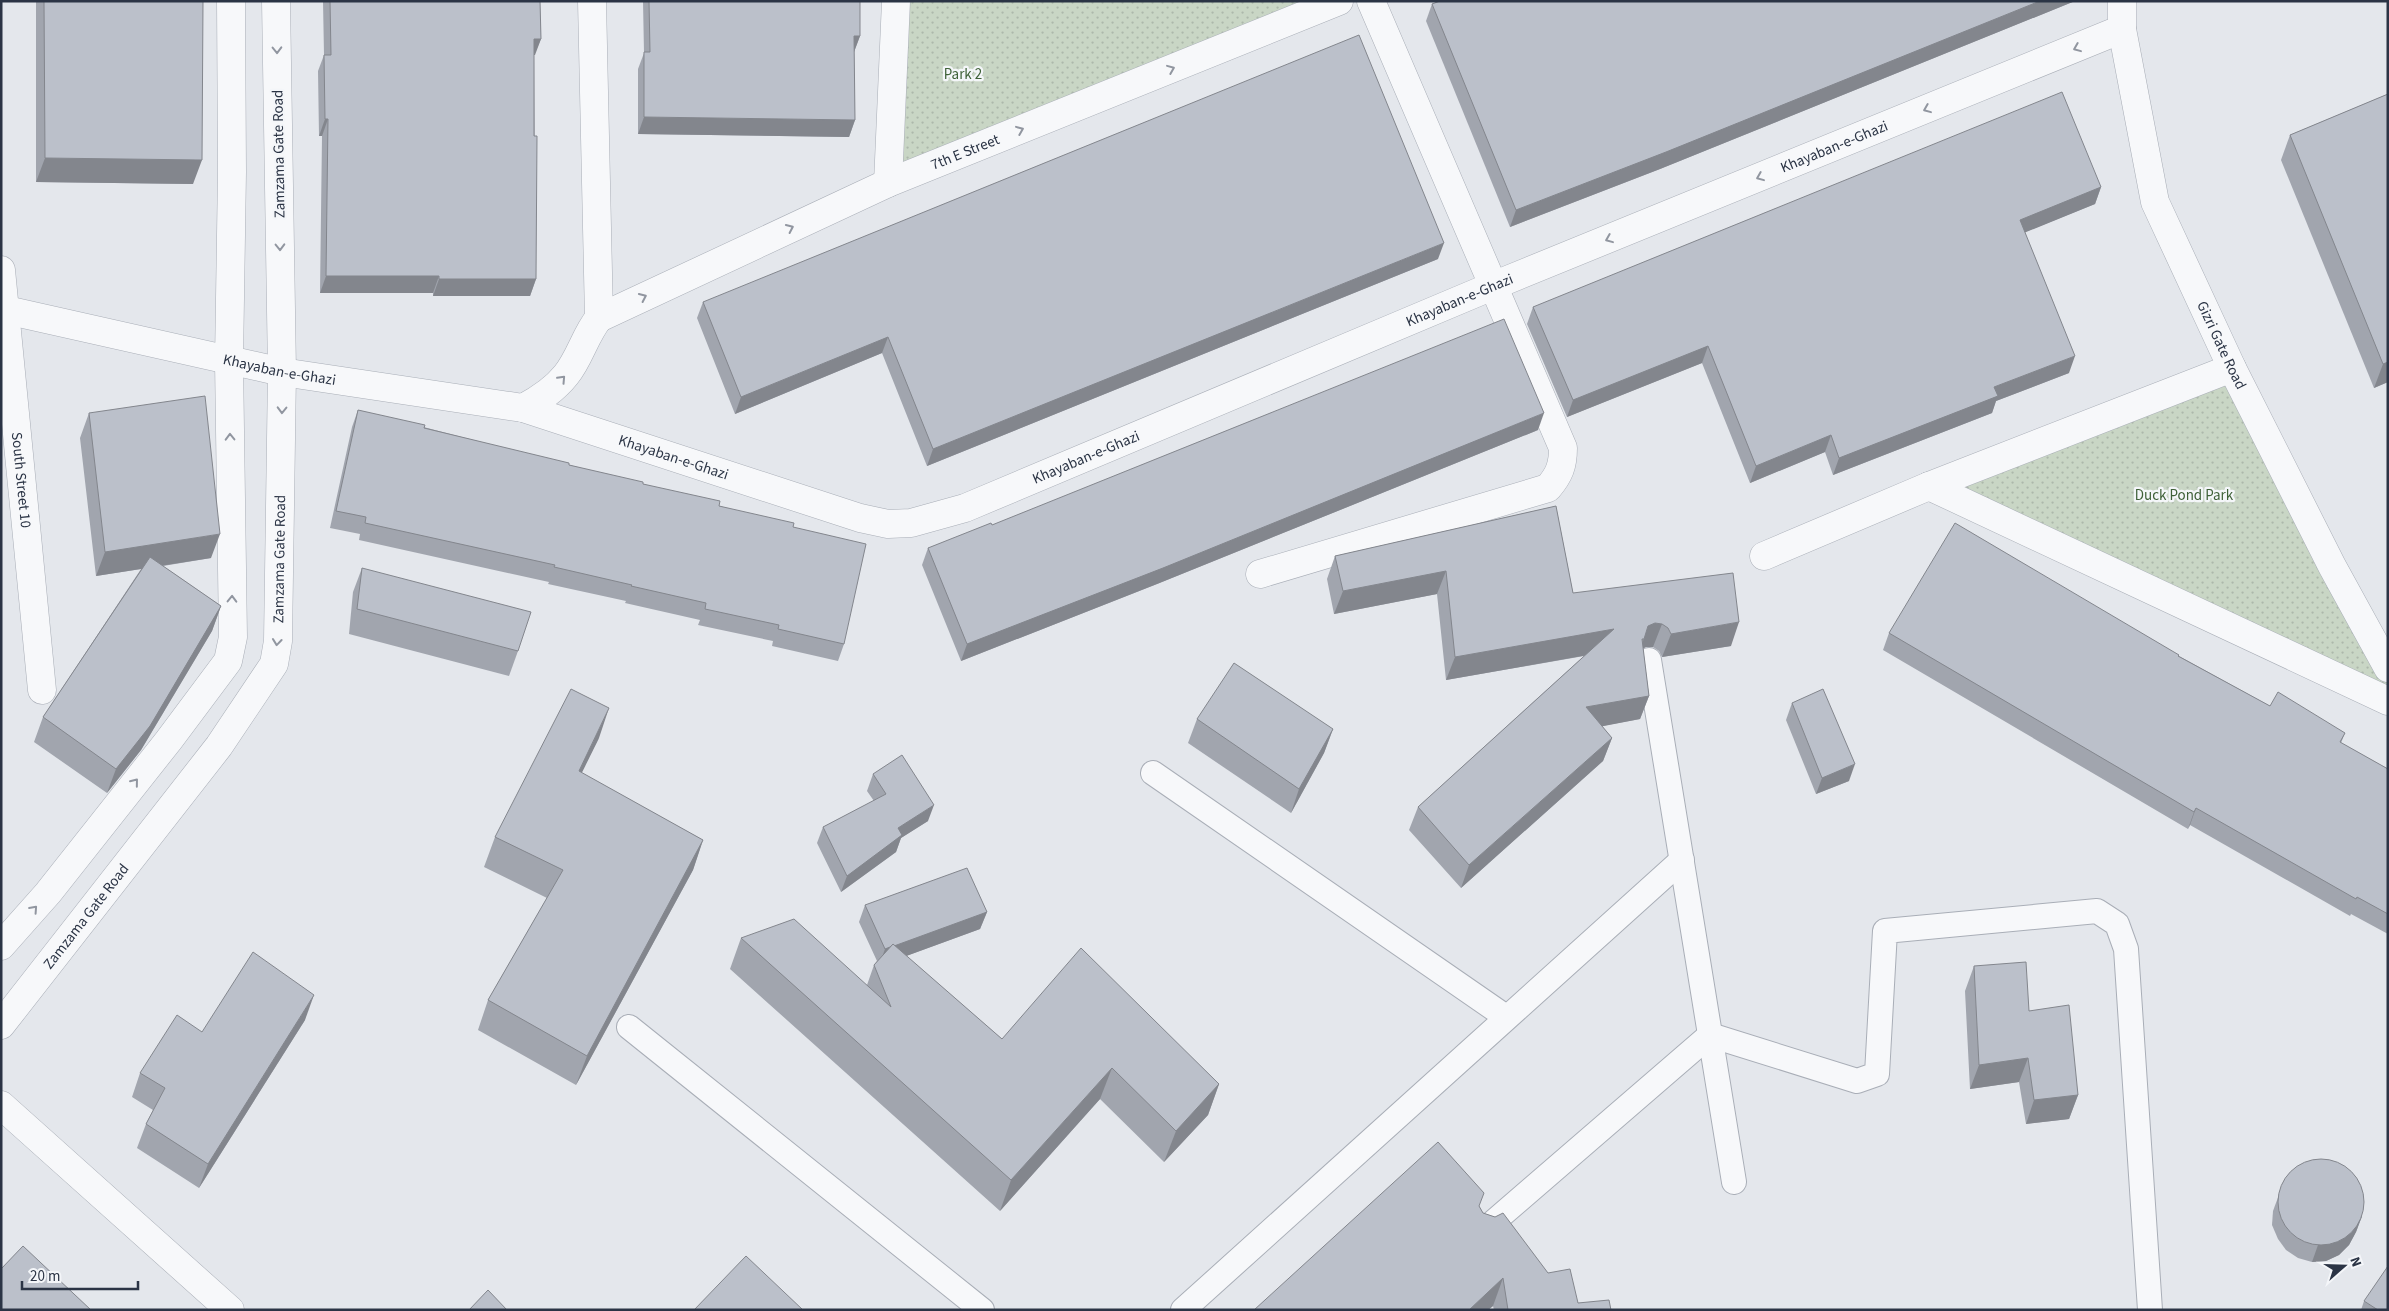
<svg xmlns="http://www.w3.org/2000/svg" width="2389" height="1311" font-family="'Source Sans 3',sans-serif">
  <style>
    .grass { fill: url(#grass-dots) }
    .lines { fill: none; stroke-linecap: round; stroke-linejoin: round }
    .lane-casing { stroke: #a9aeb7; stroke-width: 26 }
    .street-casing { stroke: #a9aeb7; stroke-width: 29 }
    .lane { stroke: #f7f8fa; stroke-width: 24 }
    .street { stroke: #f7f8fa; stroke-width: 28 }
    .wall { fill: #a1a5ae }
    .shaded-wall { fill: #83868d }
    .building { fill: #bbc0ca; stroke: #83868d }
    .oneway { stroke: #9196a0 }
    .labels { text-anchor: middle; dominant-baseline: central; stroke-width: 4.5; stroke-linejoin: round; paint-order: stroke }
    .park-label { font-size: 15px; fill: #3f6138; stroke: #f4f6f9 }
    .street-label { font-size: 15px; fill: #2b3445; stroke: #f4f6f9 }
  </style>
  <defs>
    <pattern id="grass-dots" width="8" height="8" patternUnits="userSpaceOnUse" patternTransform="scale(1.25)"><rect width="8" height="8" fill="#c9d6c5"/><path d="M2 2h.1M6 6h.1" fill="none" stroke="#adb8ab" stroke-width="1.8" stroke-linecap="round"/></pattern>
  </defs>
  <rect width="100%" height="100%" fill="#e4e7ec"/>
  <g class="grass">
    <path d="M 892,1 L 1340,1 L 888,183 Z"/>
    <path d="M 2232,368 L 2388,666 L 2388,701 L 1929,486 Z"/>
  </g>
  <g class="lines">
    <defs>
      <g id="lane">
        <path d="M 1649,660 L 1734,1182"/>
        <path d="M 1153,773 L 1506,1017"/>
        <path d="M 629,1027 L 982,1310"/>
        <path d="M 1483,1231 L 1710,1035 L 1857,1081 L 1877,1074 L 1885,931 L 2097,911 L 2117,924 L 2126,949 L 2150,1310"/>
        <path d="M 1183,1310 L 1682,860"/>
      </g>
      <g id="street">
        <path id="s1" d="M 2122,1 L 2122,29 L 2155,202 L 2232,368 L 2332,566 L 2388,668"/>
        <path d="M 888,183 L 896,1"/>
        <path id="s2" d="M 1,270 L 42,690"/>
        <path id="s3" d="M 6,310 L 282,372 L 523,408 L 860,518 L 888,524 L 911,523 L 965,508 L 1495,285 L 2122,29"/>
        <path id="s4" d="M 599,318 L 888,183 L 1339,1"/>
        <path d="M 523,408 C 540,399 554,390 566,375 C 580,358 585,335 599,318 L 592,1"/>
        <path d="M 1929,486 L 2388,701"/>
        <path d="M 1764,556 L 1929,486 L 2232,368"/>
        <path d="M 1260,574 L 1548,488 C 1559,475 1563,466 1563,448 L 1371,1"/>
        <path d="M 1,946 L 48,893 L 169,740 L 228,661 L 233,637 L 229,361 L 232,172 L 231,1"/>
        <path id="s5" d="M 1,1025 L 219,746 L 274,664 L 278,641 L 282,372 L 276,1"/>
        <path d="M 1,1105 L 230,1310"/>
      </g>
    </defs>
    <use href="#lane" class="lane-casing"/>
    <use href="#street" class="street-casing"/>
    <use href="#lane" class="lane"/>
    <use href="#street" class="street"/>
  </g>
  <g class="wall">
    <path d="M 36,1 L 203,1 L 193,184 L 36,182 Z"/>
    <path d="M 323,1 L 540,1 L 541,39 L 534,55 L 536,279 L 530,296 L 433,296 L 433,293 L 320,293 L 322,136 L 319,136 L 318,71 L 324,55 Z"/>
    <path d="M 643,1 L 860,1 L 860,36 L 854,52 L 855,120 L 849,137 L 638,134 L 638,69 L 644,53 Z"/>
    <path d="M 1440,1 L 2075,1 L 1660,169 L 1510,227 L 1426,21 L 1432,4 Z"/>
    <path d="M 2388,94 L 2388,382 L 2374,388 L 2281,160 L 2290,135 Z"/>
    <path d="M 2101,187 L 2095,204 L 2025,232 L 2069,373 L 1996,401 L 1992,413 L 1833,475 L 1825,452 L 1750,483 L 1702,363 L 1567,417 L 1527,324 L 1533,307 Z"/>
    <path d="M 1438,259 L 927,466 L 882,353 L 735,414 L 697,318 L 703,302 Z"/>
    <path d="M 358,410 L 643,484 L 793,527 L 844,644 L 838,661 L 772,646 L 773,641 L 698,625 L 700,620 L 625,603 L 626,601 L 548,584 L 549,582 L 359,540 L 360,534 L 330,528 L 352,427 Z"/>
    <path d="M 89,413 L 211,558 L 163,566 L 221,606 L 212,631 L 141,750 L 107,793 L 34,742 L 43,717 L 141,569 L 96,576 L 80,438 Z"/>
    <path d="M 1538,430 L 1157,584 L 961,661 L 922,565 L 928,548 L 992,525 Z"/>
    <path d="M 1556,506 L 1573,593 L 1731,646 L 1662,657 L 1659,651 L 1653,647 L 1646,647 L 1643,648 L 1649,696 L 1640,719 L 1602,726 L 1612,738 L 1603,761 L 1461,888 L 1409,830 L 1418,807 L 1584,656 L 1446,680 L 1437,594 L 1334,614 L 1327,579 L 1335,556 Z"/>
    <path d="M 362,568 L 518,651 L 509,676 L 349,634 L 353,592 Z"/>
    <path d="M 1889,633 L 2179,656 L 2270,706 L 2345,733 L 2341,743 L 2388,769 L 2388,934 L 2351,914 L 2350,916 L 2190,825 L 2188,829 L 1883,650 Z"/>
    <path d="M 1792,703 L 1849,781 L 1816,794 L 1786,720 Z"/>
    <path d="M 1197,719 L 1333,729 L 1324,753 L 1291,813 L 1188,743 Z"/>
    <path d="M 599,738 L 581,773 L 703,840 L 693,870 L 576,1085 L 478,1030 L 488,1000 L 547,898 L 484,867 L 495,837 Z"/>
    <path d="M 873,774 L 928,821 L 901,838 L 896,852 L 841,892 L 817,843 L 823,827 L 874,801 L 867,791 Z"/>
    <path d="M 865,905 L 987,912 L 980,929 L 906,956 L 1002,1039 L 1219,1084 L 1208,1115 L 1164,1162 L 1100,1099 L 1000,1211 L 730,969 L 741,938 L 867,985 L 874,965 L 877,961 L 859,922 Z"/>
    <path d="M 1974,966 L 2029,1011 L 2078,1095 L 2069,1119 L 2026,1124 L 2019,1082 L 1970,1089 L 1965,991 Z"/>
    <path d="M 305,1020 L 199,1188 L 137,1148 L 146,1124 L 153,1110 L 132,1097 L 140,1073 L 202,1032 Z"/>
    <path d="M 2284,1181 L 2362,1216 L 2356,1232 L 2349,1245 L 2339,1255 L 2326,1261 L 2312,1262 L 2298,1258 L 2286,1250 L 2278,1239 L 2272,1225 L 2273,1211 Z"/>
    <path d="M 1479,1206 L 1483,1213 L 1495,1217 L 1548,1273 L 1578,1303 L 1611,1310 L 1494,1310 L 1493,1306 L 1488,1310 L 1254,1310 Z"/>
    <path d="M 2364,1301 L 2388,1310 L 2361,1310 Z"/>
  </g>
  <g class="shaded-wall">
    <path d="M 2040,1 L 2075,1 L 1660,169 L 1510,227 L 1516,210 Z"/>
    <path d="M 854,36 L 860,36 L 854,52 L 848,52 Z"/>
    <path d="M 534,39 L 541,39 L 535,55 L 528,55 Z"/>
    <path d="M 644,117 L 855,120 L 849,137 L 638,134 Z"/>
    <path d="M 325,119 L 328,119 L 322,136 L 319,136 Z"/>
    <path d="M 45,158 L 202,160 L 193,184 L 36,182 Z"/>
    <path d="M 2101,187 L 2095,204 L 2014,237 L 2020,220 Z"/>
    <path d="M 1444,243 L 1438,259 L 927,466 L 933,449 Z"/>
    <path d="M 326,276 L 439,276 L 433,293 L 320,293 Z"/>
    <path d="M 439,279 L 536,279 L 530,296 L 433,296 Z"/>
    <path d="M 888,337 L 882,353 L 735,414 L 741,397 Z"/>
    <path d="M 1708,346 L 1702,363 L 1567,417 L 1573,400 Z"/>
    <path d="M 2075,356 L 2069,373 L 1996,401 L 1992,413 L 1833,475 L 1839,458 L 1994,387 Z"/>
    <path d="M 2388,362 L 2388,382 L 2374,388 L 2383,364 Z"/>
    <path d="M 1544,413 L 1538,430 L 1157,584 L 961,661 L 967,644 Z"/>
    <path d="M 1831,435 L 1825,452 L 1750,483 L 1756,466 Z"/>
    <path d="M 220,534 L 211,558 L 96,576 L 105,552 Z"/>
    <path d="M 1446,571 L 1437,594 L 1334,614 L 1343,591 Z"/>
    <path d="M 221,606 L 212,631 L 141,750 L 107,793 L 116,769 Z"/>
    <path d="M 1739,622 L 1731,646 L 1662,657 L 1671,634 Z"/>
    <path d="M 1655,623 L 1662,624 L 1653,647 L 1646,647 L 1640,650 L 1648,626 Z"/>
    <path d="M 1614,629 L 1605,652 L 1446,680 L 1455,657 Z"/>
    <path d="M 1649,696 L 1640,719 L 1578,731 L 1586,707 Z"/>
    <path d="M 609,708 L 599,738 L 568,801 L 579,771 Z"/>
    <path d="M 1333,729 L 1324,753 L 1291,813 L 1299,789 Z"/>
    <path d="M 1612,738 L 1603,761 L 1461,888 L 1469,865 Z"/>
    <path d="M 1855,764 L 1849,781 L 1816,794 L 1822,778 Z"/>
    <path d="M 934,805 L 928,821 L 901,838 L 896,852 L 841,892 L 847,876 L 898,828 Z"/>
    <path d="M 2196,808 L 2190,825 L 2188,829 L 2194,812 Z"/>
    <path d="M 703,840 L 693,870 L 576,1085 L 587,1056 Z"/>
    <path d="M 987,912 L 980,929 L 879,966 L 885,949 Z"/>
    <path d="M 314,995 L 305,1020 L 199,1188 L 208,1164 Z"/>
    <path d="M 2028,1058 L 2019,1082 L 1970,1089 L 1979,1065 Z"/>
    <path d="M 1112,1068 L 1100,1099 L 1000,1211 L 1011,1180 Z"/>
    <path d="M 1219,1084 L 1208,1115 L 1164,1162 L 1176,1131 Z"/>
    <path d="M 2078,1095 L 2069,1119 L 2026,1124 L 2034,1100 Z"/>
    <path d="M 2362,1216 L 2356,1232 L 2349,1245 L 2339,1255 L 2326,1261 L 2312,1262 L 2318,1245 Z"/>
    <path d="M 1503,1278 L 1493,1306 L 1488,1310 L 1469,1310 Z"/>
  </g>
  <g class="building">
    <path d="M 44,1 L 203,1 L 202,160 L 45,158 Z"/>
    <path d="M 330,1 L 540,1 L 541,39 L 534,39 L 534,136 L 537,136 L 536,279 L 439,279 L 439,276 L 326,276 L 328,119 L 325,119 L 324,55 L 331,55 Z"/>
    <path d="M 649,1 L 860,1 L 860,36 L 854,36 L 855,120 L 644,117 L 644,52 L 650,52 Z"/>
    <path d="M 1440,1 L 2040,1 L 1666,152 L 1516,210 L 1432,4 Z"/>
    <path d="M 1359,35 L 1444,243 L 933,449 L 888,337 L 741,397 L 703,302 Z"/>
    <path d="M 2062,92 L 2101,187 L 2020,220 L 2075,356 L 1994,387 L 1998,396 L 1839,458 L 1831,435 L 1756,466 L 1708,346 L 1573,400 L 1533,307 Z"/>
    <path d="M 2388,94 L 2388,362 L 2383,364 L 2290,135 Z"/>
    <path d="M 1504,319 L 1544,413 L 1163,568 L 967,644 L 928,548 L 991,523 L 992,525 Z"/>
    <path d="M 205,396 L 220,534 L 105,552 L 89,413 Z"/>
    <path d="M 358,410 L 425,425 L 424,428 L 569,463 L 569,465 L 643,482 L 643,484 L 720,501 L 719,506 L 794,523 L 793,527 L 866,544 L 844,644 L 778,629 L 779,625 L 705,609 L 706,603 L 631,586 L 632,585 L 554,567 L 555,565 L 365,523 L 366,517 L 336,511 Z"/>
    <path d="M 1556,506 L 1573,593 L 1733,573 L 1739,622 L 1671,634 L 1668,628 L 1662,624 L 1655,623 L 1648,626 L 1644,639 L 1642,639 L 1649,696 L 1586,707 L 1612,738 L 1469,865 L 1418,807 L 1614,629 L 1455,657 L 1446,571 L 1343,591 L 1335,556 Z"/>
    <path d="M 1955,523 L 2179,655 L 2178,656 L 2270,706 L 2278,692 L 2345,733 L 2340,742 L 2388,769 L 2388,914 L 2357,897 L 2356,899 L 2196,808 L 2194,812 L 1889,633 Z"/>
    <path d="M 150,557 L 221,606 L 150,726 L 116,769 L 43,717 Z"/>
    <path d="M 362,568 L 531,612 L 518,651 L 357,609 Z"/>
    <path d="M 1234,663 L 1333,729 L 1299,789 L 1197,719 Z"/>
    <path d="M 571,689 L 609,708 L 579,771 L 703,840 L 587,1056 L 488,1000 L 563,870 L 495,837 Z"/>
    <path d="M 1823,689 L 1855,764 L 1822,778 L 1792,703 Z"/>
    <path d="M 902,755 L 934,805 L 898,828 L 902,835 L 847,876 L 823,827 L 886,794 L 873,774 Z"/>
    <path d="M 967,868 L 987,912 L 894,946 L 893,944 L 890,947 L 885,949 L 865,905 Z"/>
    <path d="M 794,919 L 891,1007 L 874,965 L 893,944 L 1002,1039 L 1081,948 L 1219,1084 L 1176,1131 L 1112,1068 L 1011,1180 L 741,938 Z"/>
    <path d="M 253,952 L 314,995 L 208,1164 L 146,1124 L 165,1088 L 140,1073 L 177,1015 L 202,1032 Z"/>
    <path d="M 2026,962 L 2029,1011 L 2069,1005 L 2078,1095 L 2034,1100 L 2028,1058 L 1979,1065 L 1974,966 Z"/>
    <path d="M 1438,1142 L 1484,1193 L 1479,1206 L 1483,1213 L 1495,1217 L 1503,1213 L 1548,1273 L 1570,1269 L 1578,1303 L 1609,1300 L 1611,1310 L 1508,1310 L 1503,1278 L 1469,1310 L 1254,1310 Z"/>
    <circle cx="2321" cy="1202" r="43"/>
    <path d="M 23,1246 L 91,1310 L 1,1310 L 1,1269 Z"/>
    <path d="M 746,1256 L 803,1310 L 694,1310 Z"/>
    <path d="M 2388,1266 L 2388,1310 L 2378,1310 L 2364,1301 Z"/>
    <path d="M 488,1290 L 507,1310 L 469,1310 Z"/>
  </g>
  <defs><path id="oneway-chevron" d="M-2-3.5L2.5 0L-2 3.5" fill="none" stroke-width="1.6" stroke-linecap="round" stroke-linejoin="round" transform="scale(1.25)"/></defs>
  <g class="oneway">
    <use href="#oneway-chevron" transform="translate(2077 48) rotate(158)"/>
    <use href="#oneway-chevron" transform="translate(277 50) rotate(89)"/>
    <use href="#oneway-chevron" transform="translate(1171 69) rotate(-22)"/>
    <use href="#oneway-chevron" transform="translate(1927 109) rotate(158)"/>
    <use href="#oneway-chevron" transform="translate(1020 130) rotate(-22)"/>
    <use href="#oneway-chevron" transform="translate(1760 177) rotate(158)"/>
    <use href="#oneway-chevron" transform="translate(790 228) rotate(-25)"/>
    <use href="#oneway-chevron" transform="translate(1609 239) rotate(158)"/>
    <use href="#oneway-chevron" transform="translate(280 247) rotate(89)"/>
    <use href="#oneway-chevron" transform="translate(643 297) rotate(-25)"/>
    <use href="#oneway-chevron" transform="translate(562 379) rotate(-47)"/>
    <use href="#oneway-chevron" transform="translate(282 410) rotate(91)"/>
    <use href="#oneway-chevron" transform="translate(230 437) rotate(-91)"/>
    <use href="#oneway-chevron" transform="translate(232 599) rotate(-89)"/>
    <use href="#oneway-chevron" transform="translate(277 642) rotate(96)"/>
    <use href="#oneway-chevron" transform="translate(135 782) rotate(-51)"/>
    <use href="#oneway-chevron" transform="translate(34 909) rotate(-48)"/>
  </g>
  <g class="labels">
    <g class="park-label">
      <text x="963" y="74">Park 2</text>
      <text x="2184" y="495">Duck Pond Park</text>
    </g>
    <g class="street-label">
      <text stroke="none"><textPath href="#s3" startOffset="1930">Khayaban-e-Ghazi</textPath></text>
      <text stroke="none"><textPath href="#s4" startOffset="402">7th E Street</textPath></text>
      <text transform="translate(279 154) rotate(-91)">Zamzama Gate Road</text>
      <text stroke="none"><textPath href="#s3" startOffset="1525">Khayaban-e-Ghazi</textPath></text>
      <text stroke="none"><textPath href="#s1" startOffset="362">Gizri Gate Road</textPath></text>
      <text stroke="none"><textPath href="#s3" startOffset="280">Khayaban-e-Ghazi</textPath></text>
      <text stroke="none"><textPath href="#s3" startOffset="685">Khayaban-e-Ghazi</textPath></text>
      <text stroke="none"><textPath href="#s3" startOffset="1120">Khayaban-e-Ghazi</textPath></text>
      <text stroke="none"><textPath href="#s2" startOffset="211">South Street 10</textPath></text>
      <text stroke="none"><textPath href="#s5" startOffset="558">Zamzama Gate Road</textPath></text>
      <text stroke="none"><textPath href="#s5" startOffset="138">Zamzama Gate Road</textPath></text>
    </g>
  </g>
  <rect width="2389" height="1311" fill="none" stroke="#2b3445" stroke-width="5"/>
  <g transform="translate(2344 1266) rotate(70)" stroke="#f4f6f9" stroke-width="4" paint-order="stroke">
  <path d="M0-4L9 19L0 12L-9 19Z" fill="#2b3445"/>
  <text y="-8" font-size="14" font-weight="bold" text-anchor="middle" fill="#2b3445">N</text>
  </g>
  <path d="M22 1281v8h116v-8" fill="none" stroke="#2b3445" stroke-width="2.5"/>
  <text x="30" y="1281" font-size="15" fill="#2b3445" stroke="#f4f6f9" stroke-width="4" paint-order="stroke">20 m</text>
</svg>
